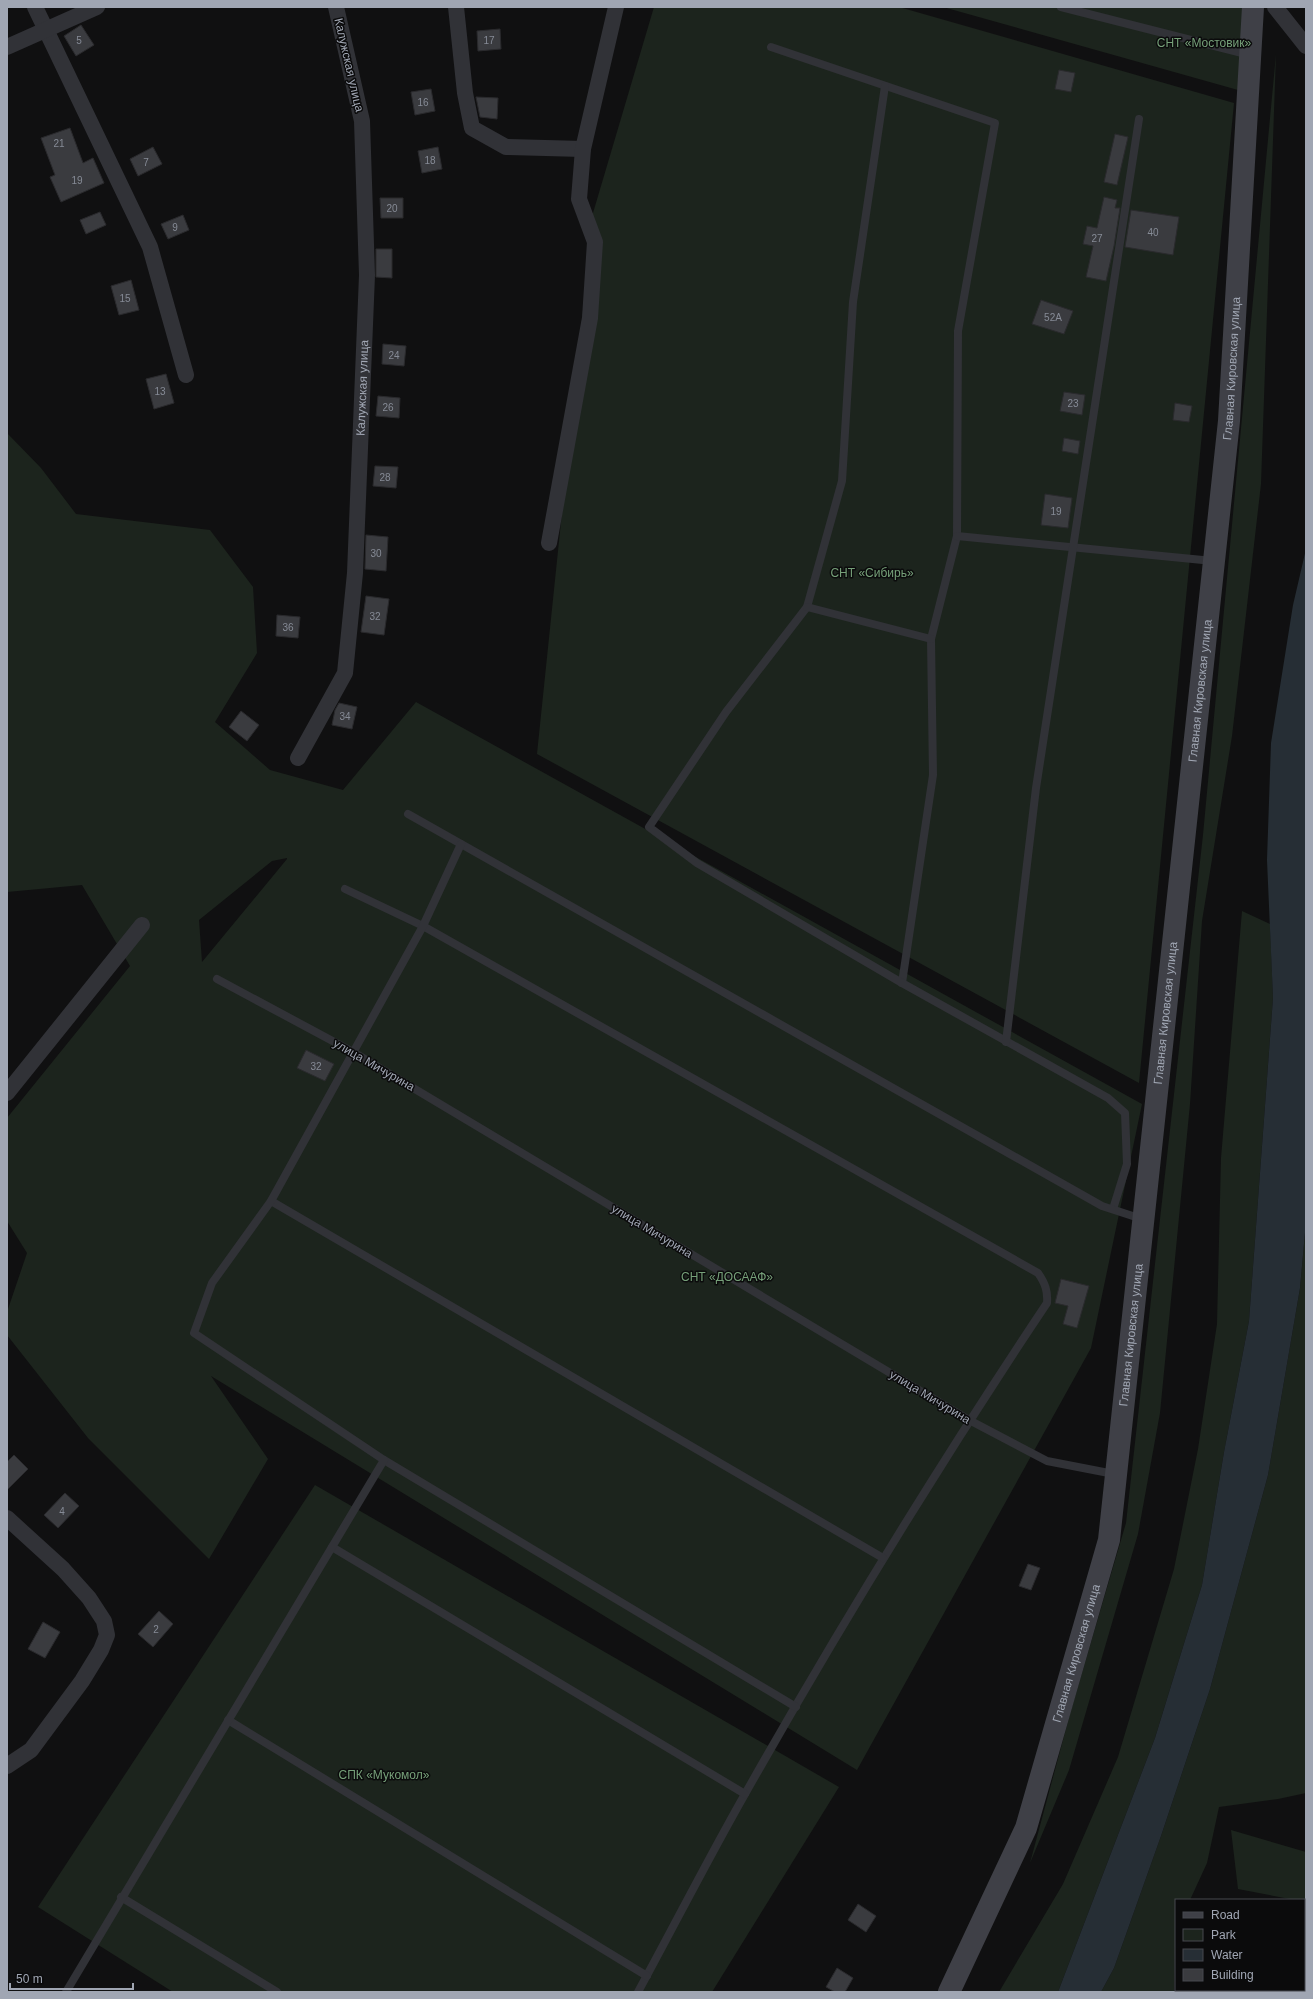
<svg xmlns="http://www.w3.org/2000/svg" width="1313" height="1999" font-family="Helvetica,sans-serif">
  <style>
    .green { fill: #1c241d; fill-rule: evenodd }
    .water { fill: #262e35 }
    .building { fill: #3a3b3f; stroke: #2a2a2d }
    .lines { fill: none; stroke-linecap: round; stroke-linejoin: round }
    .service { stroke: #313237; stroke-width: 8 }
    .minor { stroke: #313237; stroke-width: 16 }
    .secondary { stroke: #3f4047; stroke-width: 22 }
    .labels { text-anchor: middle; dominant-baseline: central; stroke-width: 3; stroke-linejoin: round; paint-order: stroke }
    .number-label { font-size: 10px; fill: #868b96 }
    .park-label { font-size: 12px; fill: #76a079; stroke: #0b0b0c }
    .street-label { font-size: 12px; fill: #a0a6b3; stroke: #0b0b0c }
  </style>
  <rect width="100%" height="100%" fill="#101011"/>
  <g class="green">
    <path d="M 654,7 L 899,7 L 1234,103 L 1139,1083 L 537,754 L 593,213 Z"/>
    <path d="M 943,7 L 1243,7 L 1238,90 Z"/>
    <path d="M 1276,54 L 1261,484 L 1232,736 L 1202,921 L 1190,1104 L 1160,1413 L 1138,1534 L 1069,1770 L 1030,1863 L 1070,1714 L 1126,1523 L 1203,835 Z"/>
    <path d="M 7,433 L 41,468 L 76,514 L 210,530 L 253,587 L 257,653 L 215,722 L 270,770 L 343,790 L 416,702 L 1142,1104 L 1091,1348 L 857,1770 L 211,1376 L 268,1459 L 209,1559 L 88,1438 L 7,1335 L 7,1312 L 27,1253 L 7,1221 L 7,1118 L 130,966 L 82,885 L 7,892 ZM 287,858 L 287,859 L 202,962 L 199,920 L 272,861 Z"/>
    <path d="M 1242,911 L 1270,924 L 1273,998 L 1249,1321 L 1224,1452 L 1202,1585 L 1155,1738 L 1058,1992 L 999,1992 L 1063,1884 L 1118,1757 L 1174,1569 L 1198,1449 L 1217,1324 L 1221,1158 Z"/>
    <path d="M 1306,1222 L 1306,1793 L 1278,1799 L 1219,1807 L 1207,1863 L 1190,1900 L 1176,1900 L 1174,1992 L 1101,1992 L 1114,1968 L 1161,1836 L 1210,1689 L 1268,1475 L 1300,1288 Z"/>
    <path d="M 315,1485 L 839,1787 L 712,1992 L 173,1992 L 38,1907 Z"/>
    <path d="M 1231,1830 L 1306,1852 L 1306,1902 L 1304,1900 L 1295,1900 L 1238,1889 Z"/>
  </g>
  <path class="water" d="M 1306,549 L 1306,1222 L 1300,1288 L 1268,1475 L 1210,1689 L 1161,1836 L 1114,1968 L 1101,1992 L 1058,1992 L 1155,1738 L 1202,1585 L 1224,1452 L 1249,1321 L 1273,998 L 1267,860 L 1271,743 L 1293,605 Z"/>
  <g class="building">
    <path d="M 81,25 L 94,45 L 76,56 L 64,36 Z"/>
    <path d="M 500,29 L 501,49 L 478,51 L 477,31 Z"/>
    <path d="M 1059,70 L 1075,73 L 1071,92 L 1055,89 Z"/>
    <path d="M 431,89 L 435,111 L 415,115 L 411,92 Z"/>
    <path d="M 476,97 L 498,98 L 497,119 L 480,117 Z"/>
    <path d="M 70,128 L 83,163 L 93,158 L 104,183 L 61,202 L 50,177 L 55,175 L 41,138 Z"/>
    <path d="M 1115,134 L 1128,137 L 1117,185 L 1104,182 Z"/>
    <path d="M 153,147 L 162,164 L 138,176 L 130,159 Z"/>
    <path d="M 438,147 L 442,169 L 422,173 L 418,151 Z"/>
    <path d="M 1104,197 L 1117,200 L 1115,208 L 1120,208 L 1114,246 L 1106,281 L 1086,277 L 1093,246 L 1083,244 L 1087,226 L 1097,228 Z"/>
    <path d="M 380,198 L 403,198 L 403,218 L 381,218 Z"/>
    <path d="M 1131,210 L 1179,217 L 1173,255 L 1125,247 Z"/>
    <path d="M 100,212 L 106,225 L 86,234 L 80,220 Z"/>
    <path d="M 183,215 L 189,230 L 168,239 L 161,224 Z"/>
    <path d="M 376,249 L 392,249 L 392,278 L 376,277 Z"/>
    <path d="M 131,280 L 139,310 L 119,315 L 111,286 Z"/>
    <path d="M 1041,300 L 1073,311 L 1064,334 L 1032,324 Z"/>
    <path d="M 383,344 L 406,346 L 404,366 L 382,364 Z"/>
    <path d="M 166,374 L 174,403 L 154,409 L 146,379 Z"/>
    <path d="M 1064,392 L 1085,395 L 1082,415 L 1060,411 Z"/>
    <path d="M 378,396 L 400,398 L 399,418 L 376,416 Z"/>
    <path d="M 1175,403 L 1192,406 L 1189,422 L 1173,420 Z"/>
    <path d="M 1064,438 L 1080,441 L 1078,454 L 1062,451 Z"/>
    <path d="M 375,466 L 398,467 L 396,488 L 373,486 Z"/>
    <path d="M 1045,494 L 1072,498 L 1068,528 L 1041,525 Z"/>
    <path d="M 366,535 L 388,537 L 386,571 L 365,569 Z"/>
    <path d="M 366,596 L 389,599 L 384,635 L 361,632 Z"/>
    <path d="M 277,615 L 300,617 L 298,638 L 276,636 Z"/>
    <path d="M 339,703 L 357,707 L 352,729 L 332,725 L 335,710 Z"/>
    <path d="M 241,711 L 259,725 L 247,741 L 229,727 Z"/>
    <path d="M 306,1050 L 334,1064 L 325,1081 L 297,1068 Z"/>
    <path d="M 1061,1279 L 1089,1286 L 1077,1328 L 1063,1324 L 1068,1306 L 1055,1303 Z"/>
    <path d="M 14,1455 L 28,1469 L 7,1490 L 7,1462 Z"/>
    <path d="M 65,1493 L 79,1506 L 58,1528 L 44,1515 Z"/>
    <path d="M 1028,1564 L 1040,1568 L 1031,1590 L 1019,1586 Z"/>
    <path d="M 159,1611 L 173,1624 L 153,1647 L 138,1634 Z"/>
    <path d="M 43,1622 L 60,1632 L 45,1658 L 28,1649 Z"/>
    <path d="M 858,1904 L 876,1916 L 866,1932 L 848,1920 Z"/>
    <path d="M 837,1968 L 853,1978 L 845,1992 L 835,1992 L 826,1987 Z"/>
  </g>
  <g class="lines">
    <g class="service">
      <path d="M 1061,7 L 1250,55"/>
      <path d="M 771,47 L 995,123 L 958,331 L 957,536 L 931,639 L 933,775 L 902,983"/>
      <path d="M 885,86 L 853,302 L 842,481 L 807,607 L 726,712 L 649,827 L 697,863 L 902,983 L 1108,1098 L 1125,1113 L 1127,1164 L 1113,1209"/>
      <path d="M 957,536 L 1213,561"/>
      <path d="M 807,607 L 931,639"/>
      <path d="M 408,814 L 1102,1206 L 1142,1219"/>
      <path d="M 345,889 L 423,926 L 1038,1273 C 1045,1283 1048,1291 1047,1303 C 940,1463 840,1626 745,1794 C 708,1859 674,1926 638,1992"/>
      <path d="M 217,979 L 353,1052 L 969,1420 L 1047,1461 L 1114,1474"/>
      <path d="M 1006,1042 L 1036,788 L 1139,119"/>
      <path d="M 271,1201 L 883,1558"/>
      <path d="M 384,1460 L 796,1707"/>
      <path d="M 332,1547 L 745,1794"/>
      <path d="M 228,1720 L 647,1976"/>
      <path d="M 121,1897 L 277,1992"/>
      <path d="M 66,1992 L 384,1460 L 194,1333 L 212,1283 L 271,1201 L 423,926 L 461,844"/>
    </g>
    <g class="minor">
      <path d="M 35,7 L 150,247 L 186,375"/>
      <path d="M 456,7 L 465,93 L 472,128 L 506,147 L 583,149"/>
      <path d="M 1275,7 L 1306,46"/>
      <path d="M 7,47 L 97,7"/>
      <path d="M 549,543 L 590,318 L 595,242 L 579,199 L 583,149 L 616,7"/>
      <path id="s1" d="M 298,758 L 345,673 L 355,573 L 367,275 L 362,121 L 336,7"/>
      <path d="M 7,1093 L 142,925"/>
      <path d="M 7,1518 L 63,1569 L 89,1598 L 104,1621 L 107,1635 L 101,1650 L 82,1681 L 31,1750 L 7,1766"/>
    </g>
    <path class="secondary" id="s2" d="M 949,1992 L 1026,1828 L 1109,1540 L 1229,421 L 1253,7"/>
  </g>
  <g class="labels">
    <g class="number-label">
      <text x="79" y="40">5</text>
      <text x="489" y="40">17</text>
      <text x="423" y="102">16</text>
      <text x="59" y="143">21</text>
      <text x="430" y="160">18</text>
      <text x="146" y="162">7</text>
      <text x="77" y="180">19</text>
      <text x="392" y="208">20</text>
      <text x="175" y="227">9</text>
      <text x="1153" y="232">40</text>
      <text x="1097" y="238">27</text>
      <text x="125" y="298">15</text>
      <text x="1053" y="317">52А</text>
      <text x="394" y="355">24</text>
      <text x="160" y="391">13</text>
      <text x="1073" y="403">23</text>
      <text x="388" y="407">26</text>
      <text x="385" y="477">28</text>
      <text x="1056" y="511">19</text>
      <text x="376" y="553">30</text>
      <text x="375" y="616">32</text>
      <text x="288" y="627">36</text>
      <text x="345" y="716">34</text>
      <text x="316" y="1066">32</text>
      <text x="62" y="1511">4</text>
      <text x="156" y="1629">2</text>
    </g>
    <g class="park-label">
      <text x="1204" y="43">СНТ «Мостовик»</text>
      <text x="872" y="573">СНТ «Сибирь»</text>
      <text x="727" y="1277">СНТ «ДОСААФ»</text>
      <text x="384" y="1775">СПК «Мукомол»</text>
    </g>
    <g class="street-label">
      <text transform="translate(349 65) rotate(77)">Калужская улица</text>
      <text stroke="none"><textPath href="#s2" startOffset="1659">Главная Кировская улица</textPath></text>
      <text stroke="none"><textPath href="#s1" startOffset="383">Калужская улица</textPath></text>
      <text stroke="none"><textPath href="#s2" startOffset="1335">Главная Кировская улица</textPath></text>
      <text stroke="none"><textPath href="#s2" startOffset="1011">Главная Кировская улица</textPath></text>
      <text transform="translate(374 1065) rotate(30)">улица Мичурина</text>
      <text transform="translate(652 1231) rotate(31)">улица Мичурина</text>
      <text stroke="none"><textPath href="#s2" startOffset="687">Главная Кировская улица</textPath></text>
      <text transform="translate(930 1397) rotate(31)">улица Мичурина</text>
      <text stroke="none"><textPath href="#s2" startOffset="363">Главная Кировская улица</textPath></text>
    </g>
  </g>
  <rect width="1313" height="1999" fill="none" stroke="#a0a6b3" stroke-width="16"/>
  <rect x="1175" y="1899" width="130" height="92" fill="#0b0b0c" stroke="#47494f"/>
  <rect x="1183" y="1912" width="20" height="6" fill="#3f4047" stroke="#47494f"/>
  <text x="1211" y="1919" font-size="12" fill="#a0a6b3">Road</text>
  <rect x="1183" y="1929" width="20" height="12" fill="#1c241d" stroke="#47494f"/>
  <text x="1211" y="1939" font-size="12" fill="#a0a6b3">Park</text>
  <rect x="1183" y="1949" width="20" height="12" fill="#262e35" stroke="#47494f"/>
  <text x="1211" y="1959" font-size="12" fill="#a0a6b3">Water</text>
  <rect x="1183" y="1969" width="20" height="12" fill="#3a3b3f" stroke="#47494f"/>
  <text x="1211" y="1979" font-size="12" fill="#a0a6b3">Building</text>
  <path d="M10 1983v6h123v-6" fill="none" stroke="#a0a6b3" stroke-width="2"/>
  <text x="16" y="1983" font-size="12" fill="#a0a6b3" stroke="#0b0b0c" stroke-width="3" paint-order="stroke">50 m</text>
</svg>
